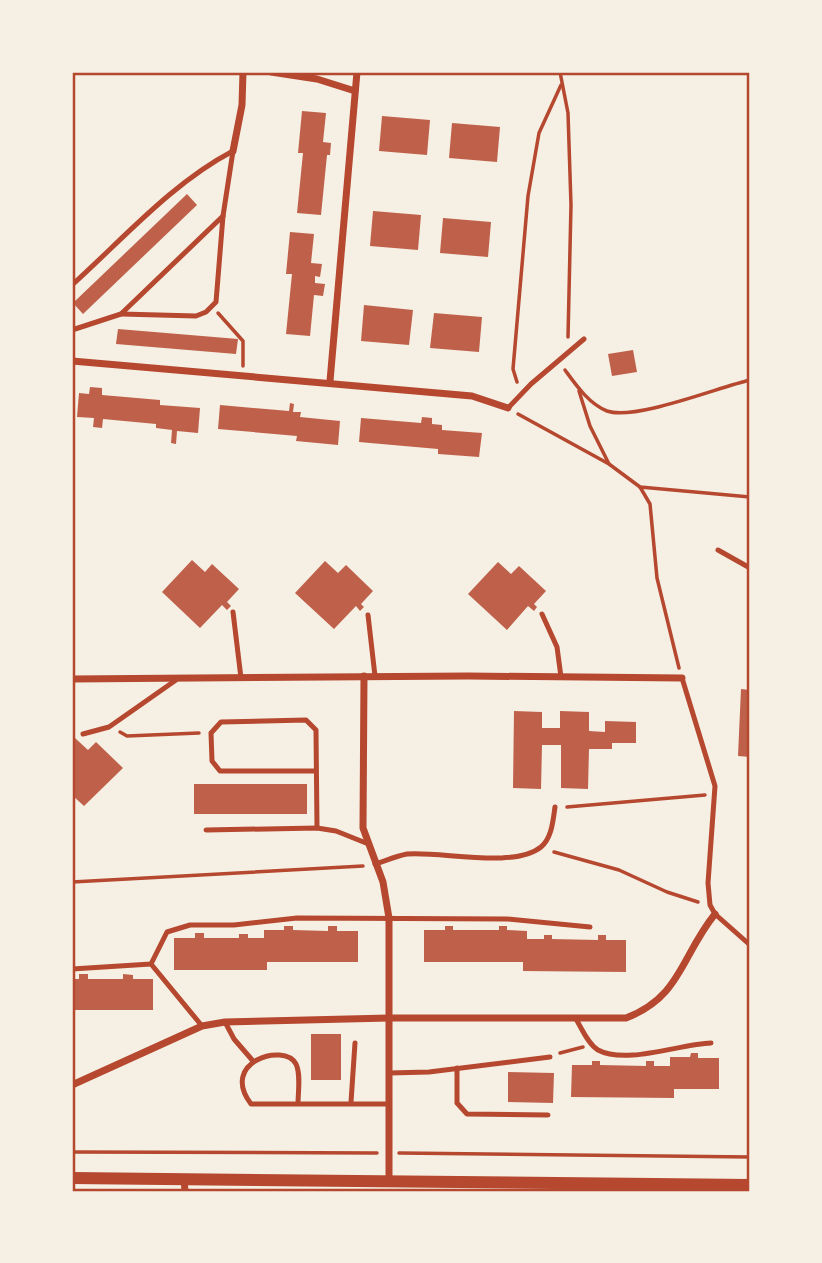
<svg xmlns="http://www.w3.org/2000/svg" width="822" height="1263" font-family="Helvetica,sans-serif">
  <style>
    .building { fill: #bf614a }
    .lines { fill: none; stroke-linecap: round; stroke-linejoin: round }
    .path { stroke: #b5482f; stroke-width: 3.5 }
    .service { stroke: #b5482f; stroke-width: 5 }
    .minor { stroke: #b5482f; stroke-width: 7 }
    .tertiary { stroke: #b5482f; stroke-width: 12 }
    .neatline { fill: none; stroke: #b5482f; stroke-width: 2.5 }
  </style>
  <rect width="100%" height="100%" fill="#f6efe4"/>
  <g class="building">
    <path d="M 302,111 L 326,113 L 323,142 L 331,143 L 330,155 L 327,155 L 321,215 L 297,213 L 303,153 L 298,153 Z"/>
    <path d="M 382,116 L 430,120 L 427,155 L 379,151 Z"/>
    <path d="M 452,123 L 500,127 L 497,162 L 449,158 Z"/>
    <path d="M 187,194 L 197,205 L 83,314 L 73,303 Z"/>
    <path d="M 373,211 L 421,215 L 418,250 L 370,246 Z"/>
    <path d="M 443,218 L 491,222 L 488,257 L 440,253 Z"/>
    <path d="M 290,232 L 314,234 L 311,263 L 322,264 L 320,277 L 315,276 L 315,283 L 325,284 L 323,296 L 314,295 L 310,336 L 286,334 L 292,274 L 286,274 Z"/>
    <path d="M 364,305 L 413,310 L 409,345 L 361,341 Z"/>
    <path d="M 434,313 L 482,317 L 479,352 L 430,348 Z"/>
    <path d="M 118,329 L 238,339 L 236,354 L 116,344 Z"/>
    <path d="M 633,350 L 637,372 L 612,376 L 608,354 Z"/>
    <path d="M 90,387 L 102,388 L 102,395 L 160,400 L 160,405 L 200,408 L 198,433 L 177,431 L 176,444 L 171,443 L 172,430 L 156,428 L 156,424 L 103,419 L 102,428 L 93,427 L 94,418 L 77,417 L 79,393 L 89,394 Z"/>
    <path d="M 290,403 L 294,404 L 293,412 L 301,412 L 300,417 L 340,421 L 338,445 L 296,441 L 297,436 L 218,429 L 220,405 L 289,411 Z"/>
    <path d="M 422,417 L 432,418 L 432,424 L 442,425 L 442,430 L 482,433 L 479,457 L 438,454 L 438,449 L 359,442 L 361,418 L 421,423 Z"/>
    <path d="M 192,560 L 205,572 L 212,564 L 239,589 L 227,602 L 231,606 L 227,610 L 222,605 L 200,628 L 162,592 Z"/>
    <path d="M 325,561 L 338,573 L 346,565 L 373,591 L 361,604 L 364,607 L 360,611 L 356,606 L 334,629 L 295,593 Z"/>
    <path d="M 498,562 L 511,574 L 519,566 L 546,591 L 534,604 L 537,607 L 534,611 L 528,606 L 507,630 L 468,594 Z"/>
    <path d="M 741,689 L 750,690 L 750,757 L 738,756 Z"/>
    <path d="M 514,711 L 542,712 L 542,728 L 560,728 L 560,711 L 589,712 L 589,731 L 605,732 L 605,721 L 636,722 L 636,743 L 612,743 L 612,749 L 589,749 L 588,789 L 561,788 L 561,745 L 542,745 L 541,789 L 513,788 Z"/>
    <path d="M 75,738 L 88,750 L 96,742 L 123,768 L 84,806 L 72,795 L 72,742 Z"/>
    <rect x="194" y="784" width="113" height="30"/>
    <path d="M 284,926 L 293,926 L 293,930 L 328,931 L 328,926 L 337,926 L 337,931 L 358,931 L 358,962 L 267,962 L 267,970 L 174,970 L 174,938 L 195,938 L 195,933 L 204,933 L 204,938 L 239,938 L 239,934 L 248,934 L 248,938 L 264,938 L 264,930 L 284,930 Z"/>
    <path d="M 445,926 L 453,926 L 453,930 L 499,930 L 499,926 L 507,926 L 507,930 L 527,931 L 527,939 L 544,939 L 544,935 L 552,935 L 552,939 L 598,940 L 598,935 L 606,935 L 606,940 L 626,940 L 626,972 L 523,971 L 523,962 L 424,962 L 424,930 L 445,930 Z"/>
    <path d="M 79,974 L 88,974 L 88,979 L 123,979 L 123,974 L 133,975 L 133,979 L 153,979 L 153,1010 L 72,1010 L 72,979 L 79,979 Z"/>
    <rect x="311" y="1034" width="30" height="46"/>
    <path d="M 691,1053 L 698,1053 L 698,1058 L 719,1058 L 719,1089 L 674,1089 L 674,1098 L 571,1097 L 572,1065 L 592,1065 L 592,1061 L 600,1061 L 600,1065 L 646,1066 L 646,1061 L 654,1061 L 654,1066 L 670,1066 L 670,1057 L 690,1057 Z"/>
    <path d="M 508,1072 L 554,1073 L 553,1103 L 508,1102 Z"/>
  </g>
  <g class="lines">
    <g class="path">
      <path d="M 560,72 L 568,113 L 571,205 L 568,337"/>
      <path d="M 218,313 L 243,341 L 243,366"/>
      <path d="M 565,370 C 576,385 589,404 607,411 C 635,421 719,387 750,380"/>
      <path d="M 517,382 L 513,369 L 528,196 L 539,133 L 561,85"/>
      <path d="M 579,391 L 590,426 L 609,464"/>
      <path d="M 518,414 L 609,464 L 640,487 L 750,497"/>
      <path d="M 640,487 L 650,504 L 657,578 L 679,668"/>
      <path d="M 120,732 L 127,736 L 199,733"/>
      <path d="M 567,807 L 705,795"/>
      <path d="M 554,852 L 619,870 L 667,892 L 698,902"/>
      <path d="M 72,882 L 363,866"/>
      <path d="M 560,1053 L 583,1047"/>
      <path d="M 72,1152 L 377,1153"/>
      <path d="M 399,1153 L 750,1157"/>
    </g>
    <g class="service">
      <path d="M 72,285 C 123,239 172,183 233,151"/>
      <path d="M 121,314 L 196,316 L 206,312 L 216,302 L 223,216 L 233,151"/>
      <path d="M 72,330 L 121,314 L 223,216"/>
      <path d="M 508,408 L 531,384 L 584,339"/>
      <path d="M 718,550 L 750,568"/>
      <path d="M 233,612 L 241,678"/>
      <path d="M 542,614 L 557,647 L 561,677"/>
      <path d="M 368,615 L 375,676"/>
      <path d="M 682,678 L 715,786 L 708,883 L 710,905 L 715,914 L 750,945"/>
      <path d="M 83,734 L 109,727 L 176,680"/>
      <path d="M 316,771 L 220,771 L 212,761 L 211,733 L 221,722 L 306,720 L 316,730 L 317,828"/>
      <path d="M 206,830 L 317,828 L 336,831 L 366,843"/>
      <path d="M 375,864 C 385,861 396,856 407,854 C 441,851 514,869 541,847 C 552,838 553,820 555,807"/>
      <path d="M 151,964 L 202,1026"/>
      <path d="M 72,969 L 151,964 L 167,932 L 190,925 L 234,925 L 297,918 L 507,919 L 590,927"/>
      <path d="M 576,1019 C 582,1029 588,1044 598,1050 C 626,1065 680,1044 711,1043"/>
      <path d="M 225,1022 L 234,1039 L 253,1061"/>
      <path d="M 457,1068 L 457,1103 L 467,1114 L 548,1115"/>
      <path d="M 389,1073 L 429,1072 L 550,1057"/>
      <path d="M 351,1102 L 355,1043"/>
      <path d="M 298,1104 C 298,1093 301,1074 296,1064 C 284,1042 219,1062 251,1104 L 389,1104"/>
    </g>
    <g class="minor">
      <path d="M 271,72 L 317,79 L 355,91"/>
      <path d="M 233,151 L 242,105 L 243,72"/>
      <path d="M 72,361 L 472,396 L 508,408"/>
      <path d="M 330,381 L 357,72"/>
      <path d="M 364,676 L 363,828 L 383,882 L 389,918 L 389,1181"/>
      <path d="M 72,679 L 468,676 L 682,678"/>
      <path d="M 72,1085 L 202,1026 L 225,1022 L 389,1018 L 626,1018 C 681,997 681,956 715,914"/>
      <path d="M 184,1179 L 185,1191"/>
    </g>
    <path class="tertiary" d="M 72,1178 L 750,1185"/>
  </g>
  <rect width="822" height="1263" fill="none" stroke="#f6efe4" stroke-width="147"/>
  <rect x="74" y="74" width="674" height="1116" class="neatline"/>
</svg>
